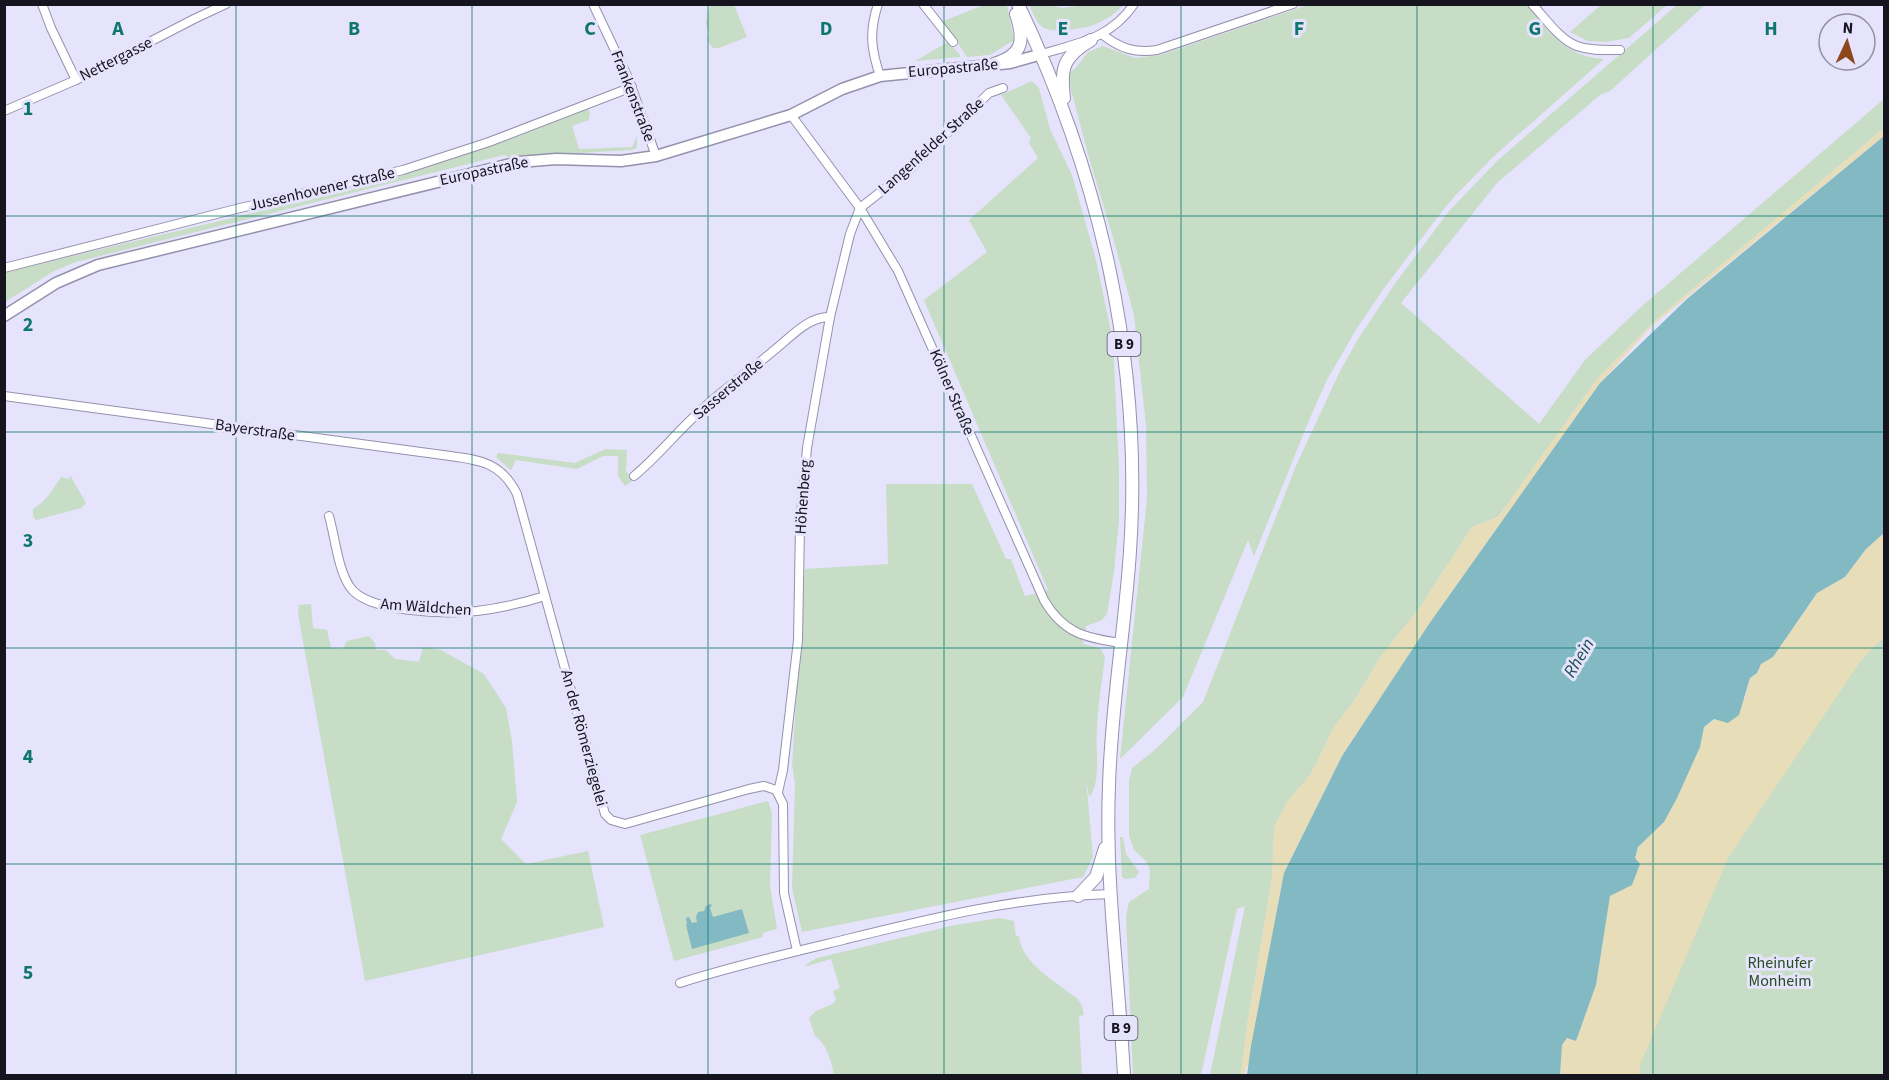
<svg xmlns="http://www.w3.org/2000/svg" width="1889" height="1080" font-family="'Source Sans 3',sans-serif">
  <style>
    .green { fill: #c7ddc5 }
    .sand { fill: #e7ddb8 }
    .water { fill: #82b9c3 }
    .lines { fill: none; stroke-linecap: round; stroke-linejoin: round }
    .street-casing { stroke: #9491ad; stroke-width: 10 }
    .secondary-casing { stroke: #9491ad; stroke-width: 13 }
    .primary-casing { stroke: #9491ad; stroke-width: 14 }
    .street { stroke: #fff; stroke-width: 8 }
    .secondary { stroke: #fff; stroke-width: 10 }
    .primary { stroke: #fff; stroke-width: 12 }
    .grid { fill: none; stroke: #0f766e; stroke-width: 1.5; stroke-opacity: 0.55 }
    .labels { text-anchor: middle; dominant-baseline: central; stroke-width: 6; stroke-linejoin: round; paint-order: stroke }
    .shield { fill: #e6e3fc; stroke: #545261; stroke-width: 1.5 }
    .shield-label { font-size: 15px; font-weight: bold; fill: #16141f }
    .street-label { font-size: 16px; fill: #16141f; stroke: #e6e3fc }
    .park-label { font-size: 16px; fill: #254f21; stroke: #e6e3fc }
    .water-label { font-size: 18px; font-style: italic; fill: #1d4d55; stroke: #e6e3fc }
    .grid-label { font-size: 20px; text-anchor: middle; font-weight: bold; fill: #0f766e; stroke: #e6e3fc; stroke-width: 6; stroke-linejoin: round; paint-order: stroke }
  </style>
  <rect width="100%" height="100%" fill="#e6e3fc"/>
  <g class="green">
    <path d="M 1311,4 L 1527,5 C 1549,32 1566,57 1604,59 L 1493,157 L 1456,195 L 1443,210 L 1385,287 L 1357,328 L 1327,380 L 1310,418 L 1254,556 L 1248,540 L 1183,697 L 1120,759 L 1147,498 L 1146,426 L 1134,315 L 1114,241 L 1088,154 L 1071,90 L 1069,78 L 1070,72 L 1075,69 L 1088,52 L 1103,46 L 1135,58 L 1160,55 Z"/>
    <path d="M 1602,4 L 1667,4 L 1667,5 L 1629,38 L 1605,42 L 1588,41 L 1570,32 Z"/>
    <path d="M 710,5 L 734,5 L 747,37 L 719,48 L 713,48 L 707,40 L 709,35 L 706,23 Z"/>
    <path d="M 984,5 L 1007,5 L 1014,40 L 990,55 L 967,57 L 943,21 Z"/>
    <path d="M 1029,5 L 1047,5 L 1063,8 L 1084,5 L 1123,5 C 1106,23 1088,29 1063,30 C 1057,30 1050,31 1044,28 C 1036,24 1033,12 1029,5 Z"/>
    <path d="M 1677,5 L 1705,5 L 1610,91 L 1600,95 L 1497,183 L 1401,303 L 1539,424 L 1585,360 L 1642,306 L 1884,99 L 1884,128 L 1657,319 L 1597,379 L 1498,517 L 1472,527 L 1420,607 L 1381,656 L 1355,700 L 1334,727 L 1311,774 L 1287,802 L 1274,828 L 1272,879 L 1248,1019 L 1241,1075 L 1210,1075 L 1245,906 L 1237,909 L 1201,1075 L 1133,1076 L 1126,916 L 1129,902 L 1149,889 L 1150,870 L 1146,861 L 1134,850 L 1129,835 L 1129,781 L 1132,768 L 1156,749 L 1203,702 L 1296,466 L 1340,371 L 1358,339 L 1394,285 L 1449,211 L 1498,160 Z"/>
    <path d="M 948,42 L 960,55 L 960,57 L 915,61 Z"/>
    <path d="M 1032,81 L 1039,88 L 1050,129 L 1072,175 L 1096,260 L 1113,341 L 1119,469 L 1119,520 L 1114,572 L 1107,614 L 1102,620 L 1086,626 L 1083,644 L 1100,648 L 1105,657 C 1102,681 1098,704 1097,728 C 1095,747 1102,783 1089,797 L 1086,778 L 1093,857 L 1083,877 L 802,932 L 792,888 L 795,784 L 792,764 L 805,569 L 888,564 L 886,484 L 972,484 L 1006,559 L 1011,559 L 1025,596 L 1048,590 L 924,300 L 987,252 L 969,220 L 1038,158 L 1029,143 L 1031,138 L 1001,95 Z"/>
    <path d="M 588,109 L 590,112 L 589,120 L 572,126 L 579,149 L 632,147 L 637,136 L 637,148 L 632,150 L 508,157 L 504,155 L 76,262 L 54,271 L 5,302 L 5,272 L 379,183 Z"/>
    <path d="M 605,449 L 627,450 L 626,471 L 628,474 L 632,474 L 635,479 L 625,486 L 618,476 L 618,456 L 603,456 L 577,469 L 516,460 L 511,470 L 496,457 L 498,453 L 575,463 Z"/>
    <path d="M 70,475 L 86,503 L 81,508 L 36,520 L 33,516 L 33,509 C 46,502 53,489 61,477 L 69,479 Z"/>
    <path d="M 311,604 L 313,628 L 327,630 L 331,648 L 343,649 L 347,641 L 369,636 L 375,643 L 376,650 L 386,650 L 395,659 L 419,662 L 423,647 L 441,650 L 484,674 L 506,708 L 512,741 L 517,802 L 501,839 L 526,864 L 588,851 L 604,927 L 365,981 L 298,614 L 299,605 Z"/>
    <path d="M 1884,632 L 1884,1075 L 1632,1076 L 1657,981 L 1796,729 Z"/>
    <path d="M 768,801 L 772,813 L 770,886 L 777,929 L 762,933 L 763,937 L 674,961 L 640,835 Z"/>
    <path d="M 1120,837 L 1123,837 L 1126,854 L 1139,872 L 1135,878 L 1125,879 L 1122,877 Z"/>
    <path d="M 1000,918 L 1014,921 L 1016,936 L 1019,936 C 1021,963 1057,983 1077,998 L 1082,1006 L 1084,1015 L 1079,1016 L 1082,1075 L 834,1075 C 832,1063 826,1042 815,1036 L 809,1018 L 816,1011 L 833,1004 L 836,999 L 833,991 L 840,988 L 831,959 L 808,966 L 805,965 L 817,958 L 955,925 Z"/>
  </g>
  <g class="sand">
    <path d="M 1884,128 L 1884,136 L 1653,325 L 1600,383 L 1429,624 L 1342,756 L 1284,873 L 1248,1067 L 1246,1067 L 1245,1075 L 1241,1076 L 1248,1019 L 1272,879 L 1274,828 L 1287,802 L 1311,774 L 1334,727 L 1355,700 L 1381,656 L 1420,607 L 1472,527 L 1498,517 L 1597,379 L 1657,319 Z"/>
    <path d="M 1884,533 L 1884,637 L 1862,659 L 1728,858 L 1640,1065 L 1639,1075 L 1560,1076 L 1562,1045 L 1567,1038 L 1576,1041 L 1596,985 L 1610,895 L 1635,858 L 1638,847 L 1664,822 L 1700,747 L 1704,727 L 1745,698 L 1750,678 L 1757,673 L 1761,664 L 1773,657 L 1817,593 L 1845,577 L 1866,549 Z"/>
  </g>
  <g class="water">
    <path d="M 1884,136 L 1884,533 L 1866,549 L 1845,577 L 1817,593 L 1773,657 L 1761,664 L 1757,673 L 1750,678 L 1739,715 L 1728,723 L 1714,719 L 1704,727 L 1700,747 L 1677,798 L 1664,822 L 1638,847 L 1635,858 L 1640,864 L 1632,885 L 1610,896 L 1596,985 L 1576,1041 L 1567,1038 L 1562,1045 L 1560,1075 L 1247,1075 L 1251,1046 L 1284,873 L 1342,756 L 1429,624 L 1600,383 L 1688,298 Z"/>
    <path d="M 710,904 L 712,905 L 710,908 L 713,917 L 742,909 L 749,933 L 692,949 L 686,925 L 687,924 L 686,918 L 689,917 L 692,923 L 697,922 L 696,917 L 698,912 L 704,911 L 706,906 Z"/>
  </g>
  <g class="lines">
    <defs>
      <g id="street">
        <path d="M 42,4 L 51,28 L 76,80"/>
        <path d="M 593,4 L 629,80 L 656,156"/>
        <path d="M 878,4 C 869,32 871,49 880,76"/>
        <path d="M 923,4 L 953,42"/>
        <path d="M 1532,4 C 1545,18 1560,40 1577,46 C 1591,51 1606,50 1620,50"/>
        <path d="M 1103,35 C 1121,49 1135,53 1157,50 L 1293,4"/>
        <path d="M 1042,54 C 1079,43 1111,38 1134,4"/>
        <path d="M 4,111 L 76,80 L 194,19 L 226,4"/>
        <path d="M 791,115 L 860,208 L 898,271 L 1044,600 C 1063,633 1085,638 1121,643"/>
        <path d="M 4,268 L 240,208 L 403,170 L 489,142 L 632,87"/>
        <path d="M 4,396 L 443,455 C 477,460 500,460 517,494 L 605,814 L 611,820 L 625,824 L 749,789 L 764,786 L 776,790 L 783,804 L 784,893 L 797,951"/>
        <path d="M 634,476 C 657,457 675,434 697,414 C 721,391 747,373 772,352 C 789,339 808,316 830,317"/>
        <path d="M 329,516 C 335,537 338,570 350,587 C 367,613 447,614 477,611 C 500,608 523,603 545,596"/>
        <path d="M 778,792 L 783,770 L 798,640 L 800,525 L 807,448 L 830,317 L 850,234 L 860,208 L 910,169 L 989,93 L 1003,88"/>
        <path d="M 680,983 C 733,966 789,953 843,940 C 932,918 1020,896 1112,894"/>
      </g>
      <path id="secondary" d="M 4,316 L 56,283 L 98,265 L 519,162 L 556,159 L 621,161 L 656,156 L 791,115 L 842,89 L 880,76 L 1010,63 L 1042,54"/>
      <g id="primary">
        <path d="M 1018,4 C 1100,175 1143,361 1130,551 C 1125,629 1111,707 1109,786 C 1105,882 1119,979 1124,1076"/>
        <path d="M 994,64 C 1023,55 1025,41 1016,14"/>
        <path d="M 1064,98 C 1060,67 1064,56 1091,40"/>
        <path d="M 1078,896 L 1096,877 L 1105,848"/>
      </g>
    </defs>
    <use href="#street" class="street-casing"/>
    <use href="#secondary" class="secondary-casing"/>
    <use href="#primary" class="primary-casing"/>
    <use href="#street" class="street"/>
    <use href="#secondary" class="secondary"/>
    <use href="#primary" class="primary"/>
  </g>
  <path class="grid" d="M 236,4 L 236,1076M 472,4 L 472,1076M 708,4 L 708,1076M 944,4 L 944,1076M 1181,4 L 1181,1076M 1417,4 L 1417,1076M 1653,4 L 1653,1076M 4,216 L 1884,216M 4,432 L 1884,432M 4,648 L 1884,648M 4,864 L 1884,864"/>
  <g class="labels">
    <g class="shield">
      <rect x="1107.5" y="332" width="33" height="24" rx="4.5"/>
      <rect x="1104.5" y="1016" width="33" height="24" rx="4.5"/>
    </g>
    <g class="shield-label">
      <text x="1124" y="344">B 9</text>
      <text x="1121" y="1028">B 9</text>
    </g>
    <g class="street-label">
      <text transform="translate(116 59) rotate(-27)">Nettergasse</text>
      <text transform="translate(953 68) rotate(-5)">Europastraße</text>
      <text transform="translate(633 96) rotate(69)">Frankenstraße</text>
      <text transform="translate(931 146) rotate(-42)">Langenfelder Straße</text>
      <text transform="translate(484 171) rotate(-12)">Europastraße</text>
      <text transform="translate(322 189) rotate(-13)">Jussenhovener Straße</text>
      <text transform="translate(728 389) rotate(-40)">Sasserstraße</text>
      <text transform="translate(952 392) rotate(67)">Kölner Straße</text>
      <text transform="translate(255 430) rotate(8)">Bayerstraße</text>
      <text transform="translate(803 497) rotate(-86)">Höhenberg</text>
      <text transform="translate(426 607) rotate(4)">Am Wäldchen</text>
      <text transform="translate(584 738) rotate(75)">An der Römerziegelei</text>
    </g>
    <g class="park-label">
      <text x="1780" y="963">Rheinufer<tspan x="1780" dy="18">Monheim</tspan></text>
    </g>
    <g class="water-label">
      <text transform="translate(1579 658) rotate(-59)">Rhein</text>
    </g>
  </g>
  <g class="grid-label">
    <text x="118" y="35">A</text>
    <text x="354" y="35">B</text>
    <text x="590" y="35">C</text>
    <text x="826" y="35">D</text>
    <text x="1063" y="35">E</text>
    <text x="1299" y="35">F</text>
    <text x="1535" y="35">G</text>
    <text x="1771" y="35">H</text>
    <text x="28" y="115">1</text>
    <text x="28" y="331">2</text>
    <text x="28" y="547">3</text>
    <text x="28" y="763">4</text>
    <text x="28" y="979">5</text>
  </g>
  <rect width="1889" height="1080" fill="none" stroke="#16141f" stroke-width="12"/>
  <g transform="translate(1847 42) rotate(4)"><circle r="28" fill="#e6e3fc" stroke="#9390a4" stroke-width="1.5"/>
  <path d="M0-4.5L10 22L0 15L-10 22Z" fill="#8c481b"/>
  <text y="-9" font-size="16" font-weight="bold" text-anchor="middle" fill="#16141f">N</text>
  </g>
</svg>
